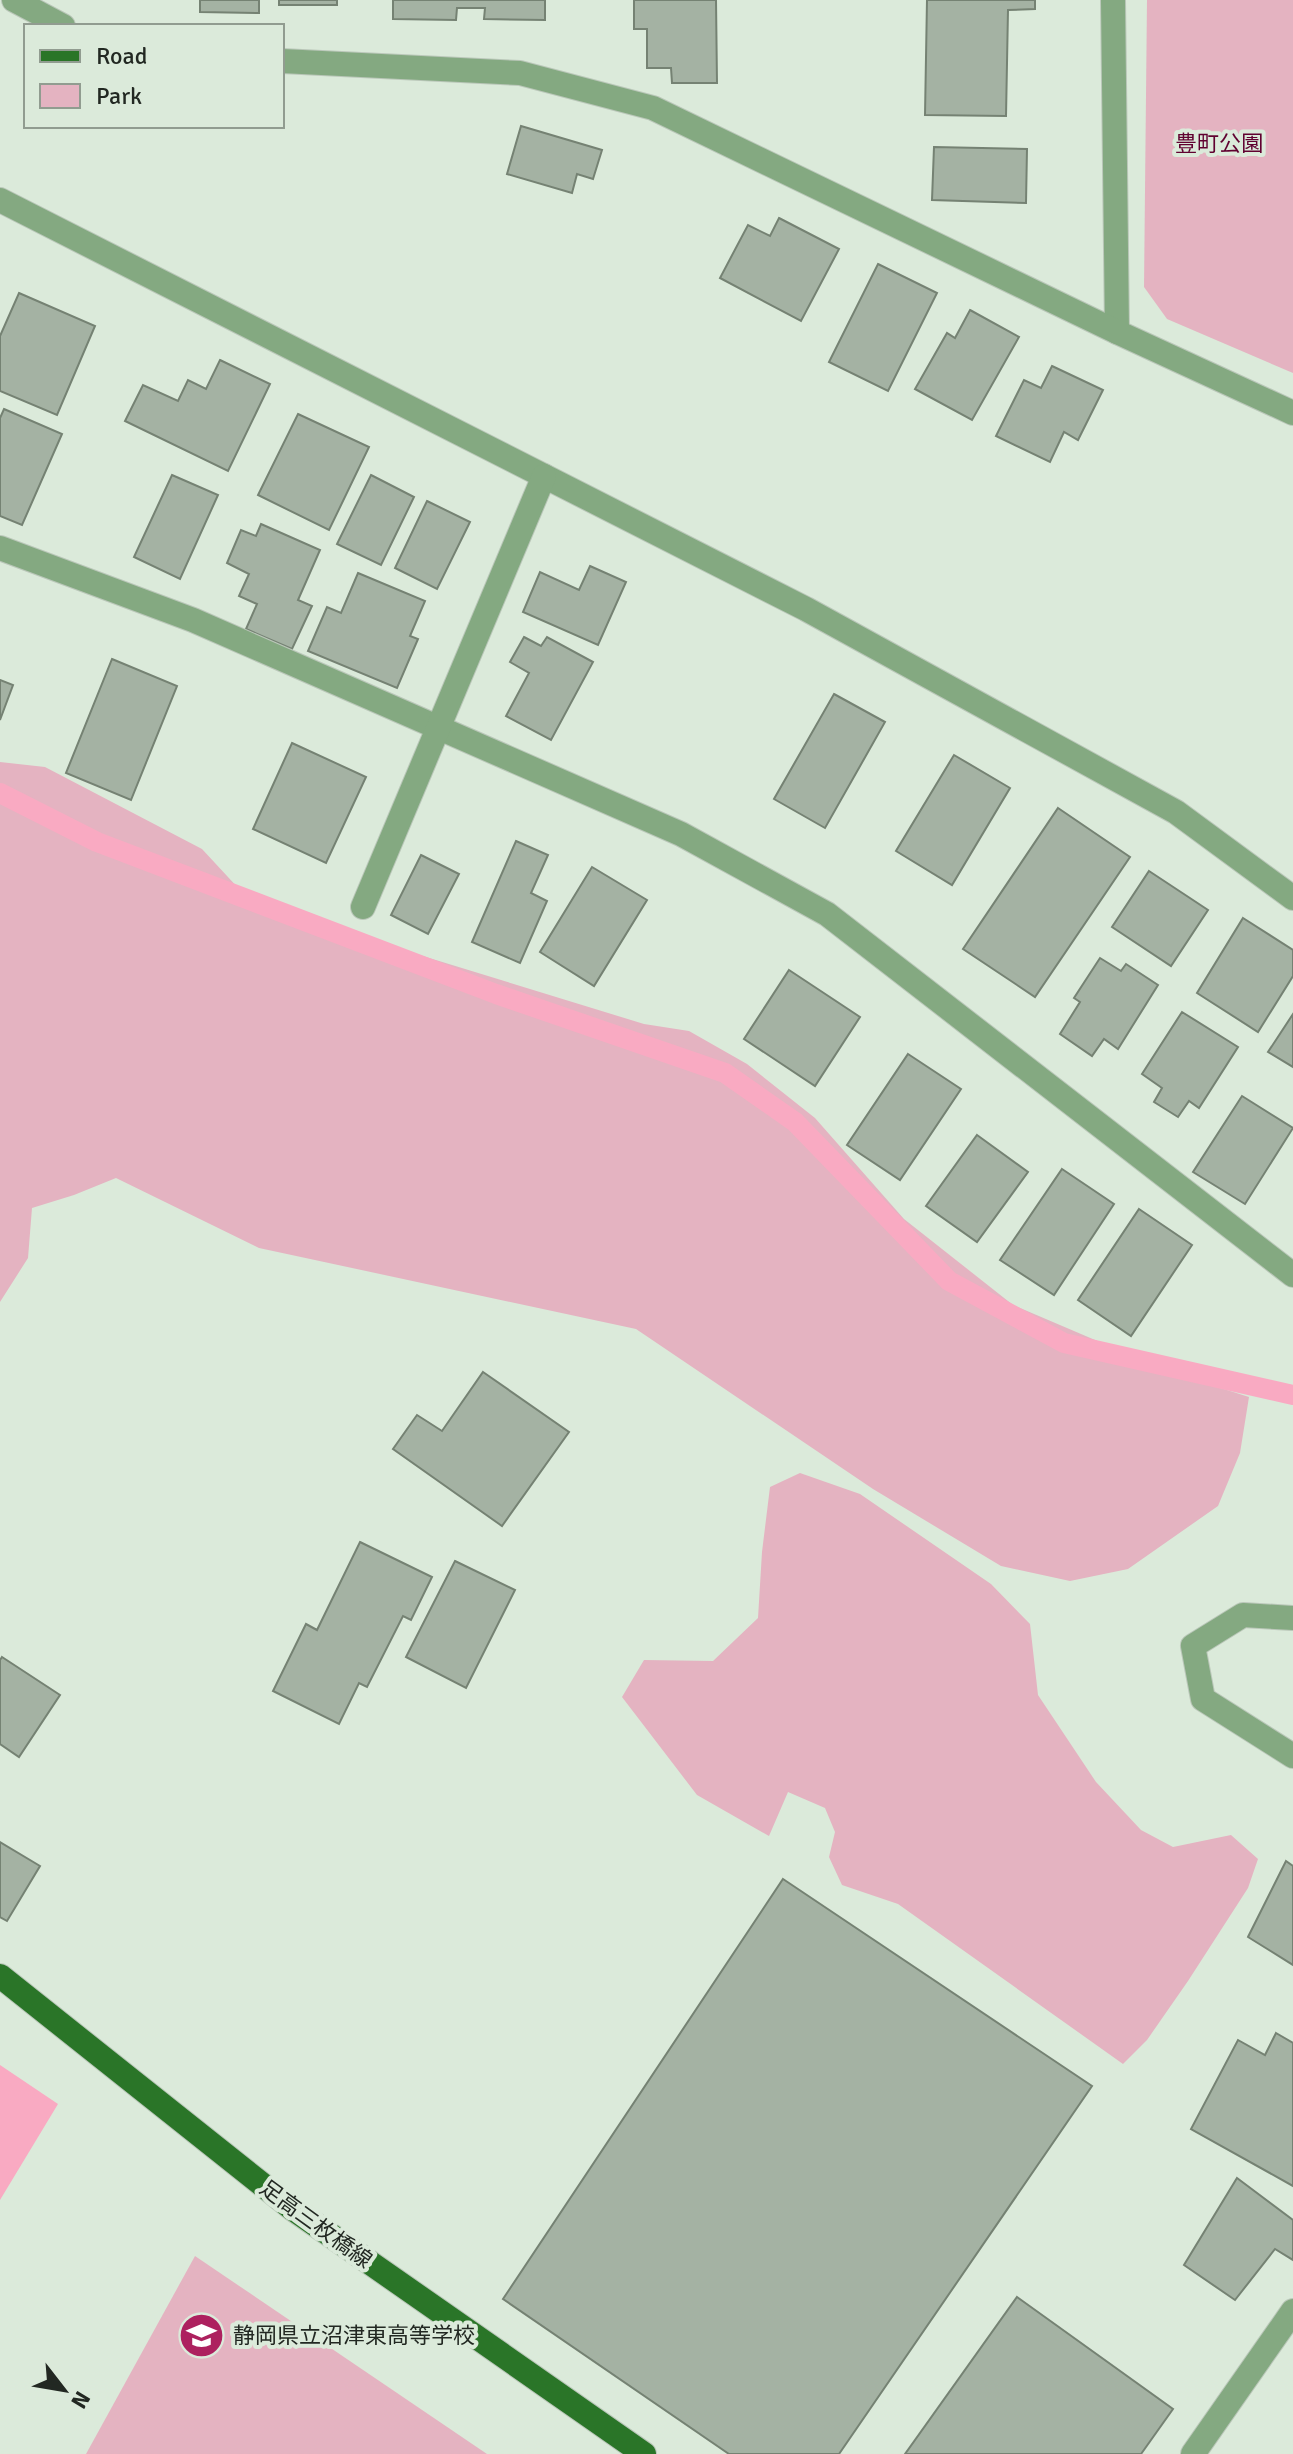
<svg xmlns="http://www.w3.org/2000/svg" width="1293" height="2454" font-family="Signika,'Noto Sans JP',sans-serif">
  <style>
    .green { fill: #e4b3c1 }
    .water { fill: #f9aac2 }
    .lines { fill: none; stroke-linecap: round; stroke-linejoin: round }
    .stream { stroke: #f9aac2; stroke-width: 20 }
    .building { fill: #a4b2a3; stroke: #758273; stroke-width: 2 }
    .minor-casing { stroke: #bac7b9; stroke-width: 26 }
    .major-casing { stroke: #bac7b9; stroke-width: 26 }
    .minor { stroke: #84a981; stroke-width: 24 }
    .major { stroke: #2a7528; stroke-width: 24 }
    .labels { text-anchor: middle; dominant-baseline: central; stroke-width: 8; stroke-linejoin: round; paint-order: stroke }
    .park-label { font-size: 22px; fill: #600130; stroke: #dbeada }
    .street-label { font-size: 22px; fill: #222822; stroke: #dbeada }
    .poi-label { font-size: 22px; fill: #222822; stroke: #dbeada; text-anchor: start }
  </style>
  <rect width="100%" height="100%" fill="#dbeada"/>
  <g class="green">
    <path d="M 1147,0 L 1293,0 L 1293,373 L 1167,319 L 1144,287 Z"/>
    <path d="M 0,762 L 45,767 L 202,849 L 253,904 L 644,1024 L 689,1031 L 747,1064 L 815,1118 L 904,1219 L 1013,1305 L 1170,1372 L 1249,1397 L 1240,1453 L 1218,1506 L 1128,1569 L 1070,1581 L 1001,1566 L 873,1489 L 636,1329 L 259,1248 L 116,1178 L 74,1195 L 32,1208 L 28,1258 L 0,1302 Z"/>
    <path d="M 800,1473 L 860,1494 L 991,1584 L 1030,1624 L 1038,1695 L 1096,1782 L 1141,1830 L 1173,1847 L 1231,1835 L 1258,1859 L 1248,1888 L 1188,1981 L 1147,2040 L 1123,2064 L 898,1904 L 842,1885 L 829,1857 L 835,1832 L 825,1808 L 788,1792 L 769,1836 L 697,1795 L 622,1697 L 644,1660 L 713,1661 L 758,1618 L 762,1552 L 770,1487 Z"/>
    <path d="M 195,2256 L 487,2454 L 86,2454 Z"/>
  </g>
  <path class="water" d="M 0,2065 L 58,2104 L 0,2200 Z"/>
  <g class="lines">
    <path class="stream" d="M 0,793 L 97,842 L 496,994 L 725,1073 L 795,1122 L 949,1281 L 1064,1343 L 1293,1395"/>
  </g>
  <g class="building">
    <path d="M 200,0 L 259,0 L 259,13 L 200,12 Z"/>
    <rect x="279" y="0" width="58" height="5"/>
    <path d="M 393,0 L 545,0 L 545,20 L 484,19 L 485,8 L 457,8 L 456,20 L 393,19 Z"/>
    <path d="M 634,0 L 716,0 L 717,83 L 672,83 L 671,68 L 647,68 L 647,29 L 634,29 Z"/>
    <path d="M 927,0 L 1035,0 L 1035,9 L 1008,10 L 1006,116 L 925,115 Z"/>
    <path d="M 521,126 L 602,150 L 593,179 L 577,174 L 572,193 L 507,174 Z"/>
    <path d="M 934,147 L 1027,149 L 1026,203 L 932,200 Z"/>
    <path d="M 779,218 L 839,249 L 801,321 L 720,278 L 748,225 L 770,236 Z"/>
    <path d="M 878,264 L 937,293 L 888,391 L 829,362 Z"/>
    <path d="M 19,293 L 95,326 L 57,415 L 0,391 L 0,336 Z"/>
    <path d="M 970,310 L 1019,337 L 972,420 L 915,389 L 947,333 L 955,338 Z"/>
    <path d="M 220,360 L 270,384 L 228,471 L 125,421 L 143,385 L 178,401 L 188,380 L 206,389 Z"/>
    <path d="M 1052,366 L 1103,390 L 1078,440 L 1064,432 L 1050,462 L 996,436 L 1024,380 L 1041,388 Z"/>
    <path d="M 4,409 L 62,434 L 22,525 L 0,516 L 0,418 Z"/>
    <path d="M 298,414 L 369,447 L 329,530 L 258,495 Z"/>
    <path d="M 172,475 L 218,495 L 180,579 L 134,557 Z"/>
    <path d="M 371,475 L 414,497 L 381,565 L 337,544 Z"/>
    <path d="M 427,501 L 470,522 L 437,589 L 395,568 Z"/>
    <path d="M 261,524 L 320,550 L 298,600 L 312,606 L 292,649 L 246,629 L 257,604 L 239,596 L 249,574 L 227,563 L 241,530 L 256,536 Z"/>
    <path d="M 590,566 L 626,582 L 598,645 L 523,612 L 540,572 L 579,590 Z"/>
    <path d="M 358,573 L 425,601 L 410,636 L 418,639 L 397,688 L 308,651 L 327,607 L 341,613 Z"/>
    <path d="M 524,637 L 541,646 L 547,637 L 593,662 L 551,740 L 506,716 L 529,673 L 510,662 Z"/>
    <path d="M 112,659 L 177,686 L 131,800 L 66,773 Z"/>
    <path d="M 0,680 L 13,685 L 0,720 Z"/>
    <path d="M 834,694 L 885,722 L 825,828 L 774,799 Z"/>
    <path d="M 292,743 L 366,777 L 326,863 L 253,829 Z"/>
    <path d="M 954,755 L 1010,788 L 952,885 L 896,851 Z"/>
    <path d="M 1058,808 L 1130,857 L 1035,997 L 963,949 Z"/>
    <path d="M 516,841 L 548,855 L 531,893 L 547,901 L 520,963 L 472,942 Z"/>
    <path d="M 421,855 L 459,874 L 428,934 L 391,915 Z"/>
    <path d="M 592,867 L 647,900 L 594,986 L 540,952 Z"/>
    <path d="M 1149,871 L 1208,910 L 1171,966 L 1112,927 Z"/>
    <path d="M 1243,918 L 1293,950 L 1293,976 L 1258,1032 L 1197,993 Z"/>
    <path d="M 1100,958 L 1121,971 L 1126,964 L 1158,985 L 1118,1049 L 1104,1039 L 1092,1056 L 1060,1034 L 1080,1002 L 1074,998 Z"/>
    <path d="M 789,970 L 860,1017 L 815,1086 L 744,1039 Z"/>
    <path d="M 1182,1012 L 1238,1047 L 1199,1108 L 1189,1101 L 1178,1117 L 1154,1102 L 1162,1088 L 1142,1074 Z"/>
    <path d="M 1293,1014 L 1293,1067 L 1268,1052 Z"/>
    <path d="M 908,1054 L 961,1089 L 900,1180 L 847,1145 Z"/>
    <path d="M 1242,1096 L 1293,1128 L 1245,1204 L 1193,1172 Z"/>
    <path d="M 977,1135 L 1028,1172 L 977,1242 L 926,1206 Z"/>
    <path d="M 1062,1169 L 1114,1204 L 1054,1295 L 1000,1260 Z"/>
    <path d="M 1139,1209 L 1192,1245 L 1131,1336 L 1078,1300 Z"/>
    <path d="M 483,1372 L 569,1432 L 502,1526 L 393,1449 L 417,1415 L 442,1431 Z"/>
    <path d="M 360,1542 L 432,1577 L 411,1620 L 403,1616 L 367,1687 L 359,1683 L 339,1724 L 273,1691 L 306,1624 L 317,1630 Z"/>
    <path d="M 455,1561 L 515,1590 L 466,1688 L 406,1657 Z"/>
    <path d="M 2,1657 L 60,1695 L 19,1757 L 0,1744 L 0,1660 Z"/>
    <path d="M 0,1842 L 40,1866 L 7,1921 L 0,1917 Z"/>
    <path d="M 1286,1861 L 1293,1866 L 1293,1965 L 1248,1937 Z"/>
    <path d="M 783,1879 L 1092,2086 L 839,2454 L 729,2454 L 503,2299 Z"/>
    <path d="M 1276,2033 L 1293,2043 L 1293,2186 L 1191,2129 L 1238,2040 L 1265,2055 Z"/>
    <path d="M 1237,2178 L 1293,2220 L 1293,2260 L 1275,2249 L 1235,2300 L 1184,2265 Z"/>
    <path d="M 1017,2297 L 1173,2409 L 1141,2454 L 905,2454 Z"/>
  </g>
  <g class="lines">
    <defs>
      <g id="minor">
        <path d="M 14,0 L 63,26"/>
        <path d="M 1113,0 L 1117,332"/>
        <path d="M 282,61 L 520,73 L 653,108 L 1117,332 L 1293,413"/>
        <path d="M 0,200 L 806,609 L 1176,812 L 1293,898"/>
        <path d="M 0,548 L 193,620 L 681,834 L 827,914 L 1293,1275"/>
        <path d="M 363,907 L 544,476"/>
        <path d="M 1293,1618 L 1243,1615 L 1193,1646 L 1203,1699 L 1293,1756"/>
        <path d="M 1193,2454 L 1293,2311"/>
      </g>
      <path id="major" d="M 0,1976 L 293,2209 L 644,2454"/>
    </defs>
    <use href="#minor" class="minor-casing"/>
    <use href="#major" class="major-casing"/>
    <use href="#minor" class="minor"/>
    <use href="#major" class="major"/>
  </g>
  <defs>
    <symbol id="school-disc" viewBox="-11 -11 22 22"><circle r="9.5" fill="#ad215f" stroke="#dbeada"/><path d="M0-5L7-2L0 1L-7-2ZM-4 1L0 2.5L4 1V4Q0 6-4 4Z" fill="#fff"/></symbol>
  </defs>
  <g fill-rule="evenodd">
    <use href="#school-disc" x="176" y="2310" width="51" height="51"/>
  </g>
  <g class="labels">
    <g class="park-label">
      <text x="1219" y="143">豊町公園</text>
    </g>
    <g class="street-label">
      <text transform="translate(316 2224) rotate(36)">足高三枚橋線</text>
    </g>
    <g class="poi-label">
      <text x="233" y="2335">静岡県立沼津東高等学校</text>
    </g>
  </g>
  <rect x="24" y="24" width="260" height="104" fill="#dbeada" stroke="#919c90" stroke-width="2"/>
  <rect x="40" y="50" width="40" height="12" fill="#2a7528" stroke="#919c90" stroke-width="2"/>
  <text x="96" y="64" font-size="24" fill="#222822">Road</text>
  <rect x="40" y="84" width="40" height="24" fill="#e4b3c1" stroke="#919c90" stroke-width="2"/>
  <text x="96" y="104" font-size="24" fill="#222822">Park</text>
  <g transform="translate(64 2390) rotate(121)" stroke="#dbeada" stroke-width="6" paint-order="stroke">
  <path d="M0-6L14 30L0 20L-14 30Z" fill="#222822"/>
  <text y="-12" font-size="22" font-weight="bold" text-anchor="middle" fill="#222822">N</text>
  </g>
</svg>
